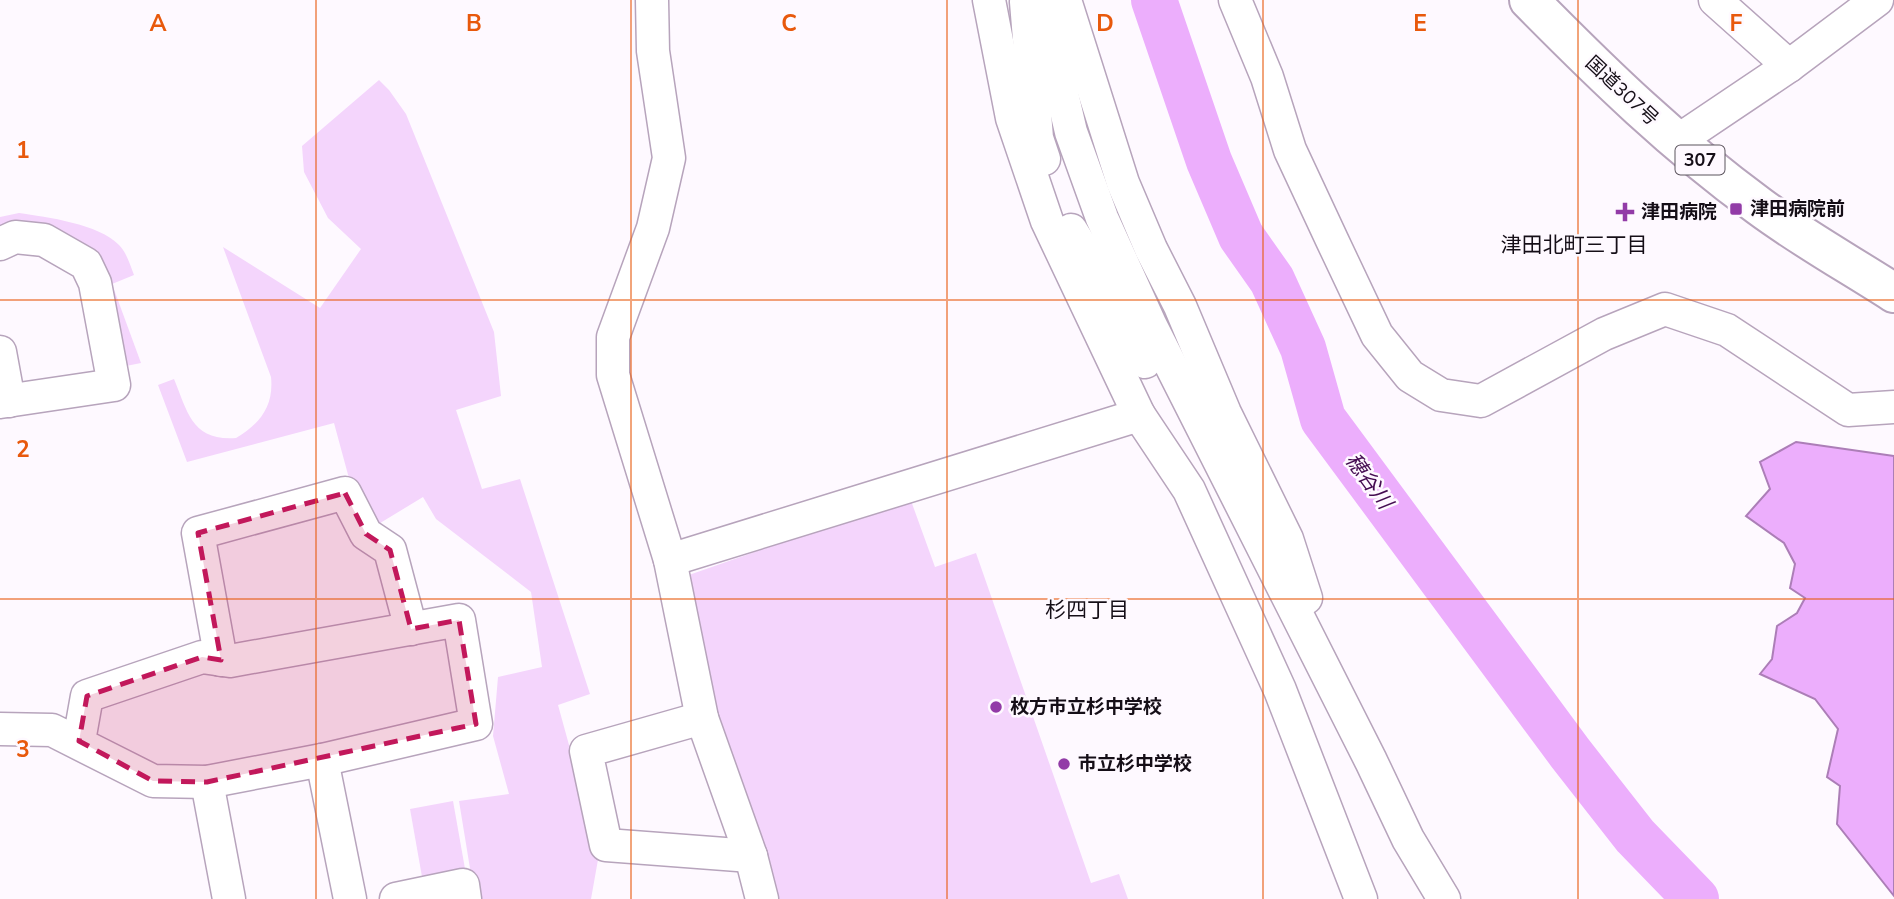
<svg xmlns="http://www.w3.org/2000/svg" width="1894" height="899" font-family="'Nunito Sans','Noto Sans JP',sans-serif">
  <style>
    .green { fill: #f4d5fc }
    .water { fill: #ecaefc; stroke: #ac7eb7; stroke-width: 2 }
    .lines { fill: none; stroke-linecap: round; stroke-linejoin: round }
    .river { stroke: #ecaefc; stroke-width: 46 }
    .minor-casing { stroke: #b7a4bc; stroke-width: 35 }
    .highway-casing { stroke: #b7a4bc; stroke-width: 42 }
    .minor { stroke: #fff; stroke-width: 32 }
    .highway { stroke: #fff; stroke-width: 38 }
    .marked { fill: #c2185b; fill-opacity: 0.2; stroke: #c2185b; stroke-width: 5; stroke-dasharray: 14 9; stroke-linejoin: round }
    .grid { fill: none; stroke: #e8590c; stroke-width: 2; stroke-opacity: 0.55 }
    .poi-dot { fill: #923ba7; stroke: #fef9ff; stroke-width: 2.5 }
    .labels { text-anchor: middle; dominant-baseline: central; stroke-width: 5; stroke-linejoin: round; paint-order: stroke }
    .shield { fill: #fef9ff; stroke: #5b545d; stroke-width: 2 }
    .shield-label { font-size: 18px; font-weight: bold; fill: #150e17 }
    .street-label { font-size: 19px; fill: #150e17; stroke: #fef9ff }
    .poi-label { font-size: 19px; font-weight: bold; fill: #150e17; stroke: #fef9ff; text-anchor: start }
    .neighbourhood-label { font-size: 21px; fill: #150e17; stroke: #fef9ff }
    .water-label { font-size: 21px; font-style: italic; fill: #440b51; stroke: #fef9ff }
    .grid-label { font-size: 23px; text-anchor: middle; font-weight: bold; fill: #e8590c; stroke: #fef9ff; stroke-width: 5; stroke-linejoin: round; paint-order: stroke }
  </style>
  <rect width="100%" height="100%" fill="#fef9ff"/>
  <g class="green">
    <path d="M 379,80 L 389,90 L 406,114 L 494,332 L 501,396 L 456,410 L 482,489 L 520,479 L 590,694 L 558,705 L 599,854 L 591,899 L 475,899 L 459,801 L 509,794 L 493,736 L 498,677 L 542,667 L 531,592 L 436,519 L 423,497 L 372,528 L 350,482 L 334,423 L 187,462 L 158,385 L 174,379 C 188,413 192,441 236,438 C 260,424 274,406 271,377 L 223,247 L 320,308 L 361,249 L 328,218 L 304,172 L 302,146 Z"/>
    <path d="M 19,213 C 47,217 99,224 119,245 C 127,253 130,265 134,275 L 112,284 L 141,363 L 121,367 L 105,284 L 0,234 L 0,217 Z"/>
    <path d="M 910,498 L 935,567 L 976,553 L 1091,883 L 1119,874 L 1128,899 L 774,899 L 711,700 L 686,576 Z"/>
    <path d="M 453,801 L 467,880 L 424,888 L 410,809 Z"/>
  </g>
  <path class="water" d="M 1796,442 L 1894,456 L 1894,896 L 1837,824 L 1840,786 L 1827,777 L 1838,729 L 1815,699 L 1760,674 L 1772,659 L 1777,626 L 1797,613 L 1805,598 L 1790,588 L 1795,564 L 1784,543 L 1746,516 L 1770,489 L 1760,462 Z"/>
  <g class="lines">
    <path class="river" d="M 1154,0 L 1209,161 L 1241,236 L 1272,280 L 1303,348 L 1323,419 L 1570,753 L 1635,836 L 1696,899"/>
    <defs>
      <g id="minor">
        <path d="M 652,0 L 653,51 L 669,158 L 653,228 L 613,337 L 613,375 L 670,560 L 702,718 L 751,856 L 762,899"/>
        <path d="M 989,0 L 1012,118 L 1047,221 L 1139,415 L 1189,490 L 1280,690 L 1361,899"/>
        <path d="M 1047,0 L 1048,33 L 1071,132 L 1102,218 L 1151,326 L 1371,761 L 1408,839 L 1444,899"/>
        <path d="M 1065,0 L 1123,183 L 1151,249 L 1180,306 L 1225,413 L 1287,539 L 1306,598"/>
        <path d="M 1235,0 L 1267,77 L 1290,150 L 1332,240 L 1377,335 L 1410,376 L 1441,395 L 1481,401 L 1604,334 L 1665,309 L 1727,330 L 1848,410 L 1894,407"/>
        <path d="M 1715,0 L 1789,66"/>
        <path d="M 1026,2 L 1037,138 L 1044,159"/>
        <path d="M 1676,142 L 1789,66 L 1877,0"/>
        <path d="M 1071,230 L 1110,293 L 1145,362"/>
        <path d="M 0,244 L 15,237 L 44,240 L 86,264 L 95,283 L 114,385 L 0,402"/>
        <path d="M 0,352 L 9,401"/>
        <path d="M 670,560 L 1139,415"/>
        <path d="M 221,660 L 198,533 L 345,493 L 366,534 L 390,550 L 411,629"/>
        <path d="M 702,718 L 586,751 L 606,845 L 751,856"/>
        <path d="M 0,729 L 52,730 L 153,781 L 207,782 L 322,760 L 476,724 L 459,620 L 230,661 L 202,657 L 87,696 L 79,741"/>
        <path d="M 322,760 L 350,899"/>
        <path d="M 207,782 L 229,899"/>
        <path d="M 396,899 L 463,885 L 465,899"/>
      </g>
      <path id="highway" d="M 1529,0 C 1603,75 1674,144 1759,206 C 1802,238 1849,264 1894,293"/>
    </defs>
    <use href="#minor" class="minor-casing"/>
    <use href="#highway" class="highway-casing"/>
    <use href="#minor" class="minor"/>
    <use href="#highway" class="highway"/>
  </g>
  <path class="marked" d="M 345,493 L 366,534 L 390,550 L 411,629 L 459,620 L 476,724 L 207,782 L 153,781 L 79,741 L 87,696 L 202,657 L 221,660 L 198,533 Z"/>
  <path class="grid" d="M 316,0 L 316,899M 631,0 L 631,899M 947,0 L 947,899M 1263,0 L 1263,899M 1578,0 L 1578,899M 0,300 L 1894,300M 0,599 L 1894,599"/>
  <g class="poi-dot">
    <rect x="1729" y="202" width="14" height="14" rx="3.5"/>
    <path d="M1621.5 201.5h7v7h7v7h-7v7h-7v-7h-7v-7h7z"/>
    <circle cx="996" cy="707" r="7"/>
    <circle cx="1064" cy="764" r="7"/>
  </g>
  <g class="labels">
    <rect class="shield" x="1675.5" y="145.5" width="49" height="29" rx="5"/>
    <g class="shield-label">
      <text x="1700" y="160">307</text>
    </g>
    <g class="street-label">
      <text transform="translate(1622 91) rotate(43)">国道307号</text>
    </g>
    <g class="poi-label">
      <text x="1750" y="209">津田病院前</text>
      <text x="1641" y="212">津田病院</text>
      <text x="1010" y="707">枚方市立杉中学校</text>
      <text x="1078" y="764">市立杉中学校</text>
    </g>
    <g class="neighbourhood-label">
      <text x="1574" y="245">津田北町三丁目</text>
      <text x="1087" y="610">杉四丁目</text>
    </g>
    <g class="water-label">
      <text transform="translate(1369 481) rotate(54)">穂谷川</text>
    </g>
  </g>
  <g class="grid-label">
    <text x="158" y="31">A</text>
    <text x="474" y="31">B</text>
    <text x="789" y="31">C</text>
    <text x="1105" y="31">D</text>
    <text x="1420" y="31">E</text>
    <text x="1736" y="31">F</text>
    <text x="23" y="158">1</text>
    <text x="23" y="457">2</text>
    <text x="23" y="757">3</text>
  </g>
</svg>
